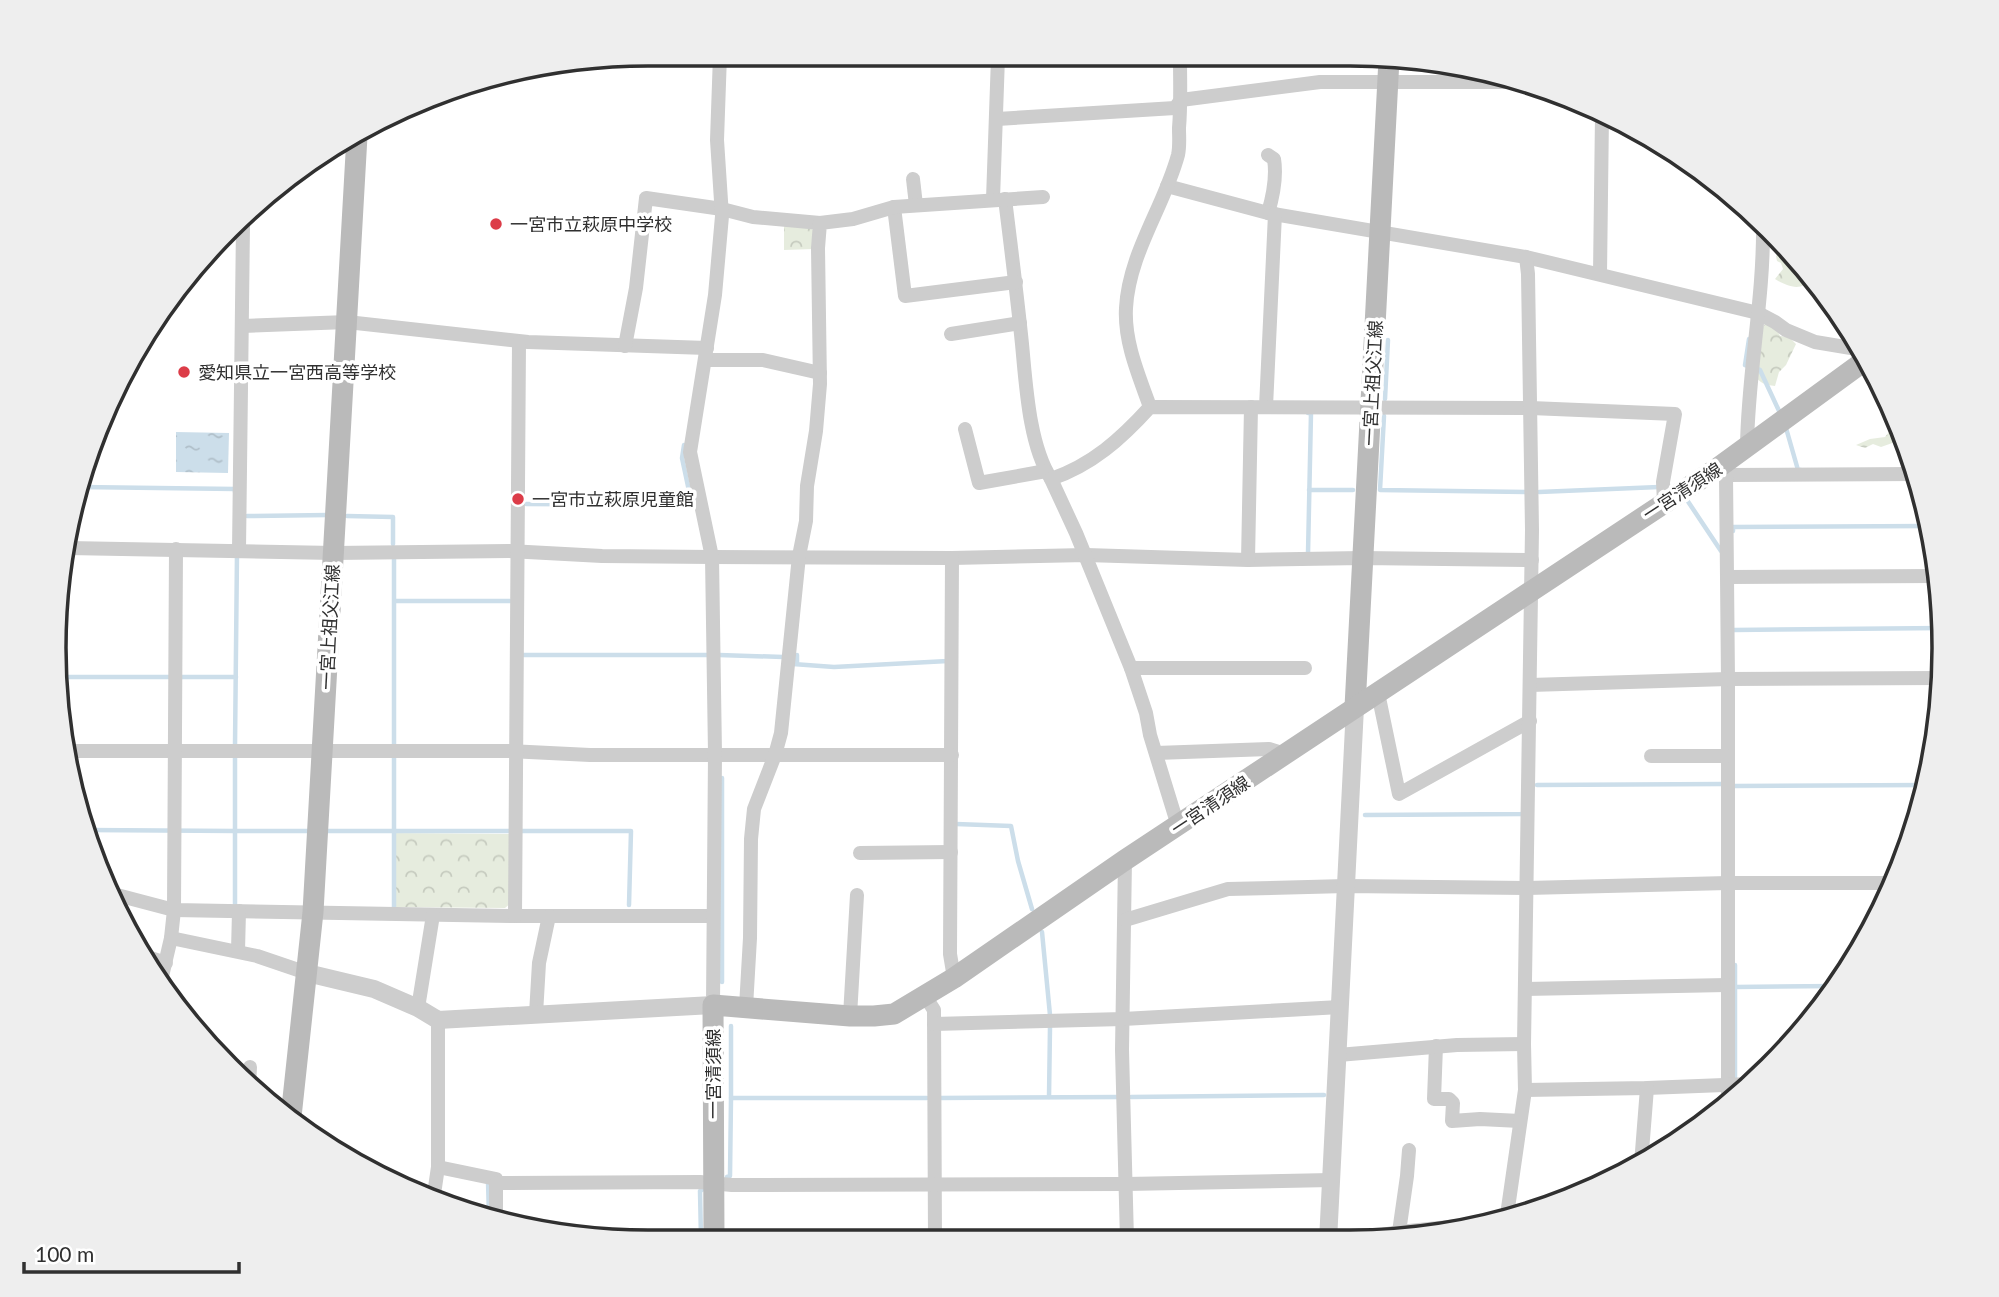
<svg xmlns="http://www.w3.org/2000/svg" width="1999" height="1297" font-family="Lato,'Noto Sans JP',sans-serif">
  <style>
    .forest { fill: url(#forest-crowns) }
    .water { fill: url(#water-ripples) }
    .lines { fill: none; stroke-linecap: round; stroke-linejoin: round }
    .stream { stroke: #ccdeea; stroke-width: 4.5 }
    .minor { stroke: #cdcdcd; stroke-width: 14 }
    .tertiary { stroke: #cdcdcd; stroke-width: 18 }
    .secondary { stroke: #bababa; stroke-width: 21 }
    .poi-dot { fill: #dc3c48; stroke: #fff; stroke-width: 2.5 }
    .labels { text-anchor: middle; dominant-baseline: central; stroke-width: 7; stroke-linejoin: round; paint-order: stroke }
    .poi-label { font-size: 18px; fill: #303030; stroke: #fff; text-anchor: start }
    .street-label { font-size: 18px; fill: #303030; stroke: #fff }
    .rim { fill: none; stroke: #303030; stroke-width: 3.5 }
  </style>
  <defs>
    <pattern id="forest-crowns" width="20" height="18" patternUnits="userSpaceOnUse" patternTransform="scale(1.75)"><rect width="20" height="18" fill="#e6ecde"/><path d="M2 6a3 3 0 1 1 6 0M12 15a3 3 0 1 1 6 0" fill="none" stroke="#c6cbbf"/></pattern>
    <pattern id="water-ripples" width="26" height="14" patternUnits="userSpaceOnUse" patternTransform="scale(1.75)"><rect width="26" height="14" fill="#ccdeea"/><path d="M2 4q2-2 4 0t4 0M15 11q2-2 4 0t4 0" fill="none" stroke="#b0bfc9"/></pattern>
  </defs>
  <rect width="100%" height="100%" fill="#fff"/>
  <g class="forest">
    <path d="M 784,224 L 808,226 L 814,231 L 814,249 L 784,250 Z"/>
    <path d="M 1782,249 L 1791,254 L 1813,278 L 1810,278 C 1803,293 1786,286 1775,279 L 1783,269 L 1781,263 L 1777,261 L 1776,256 Z"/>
    <path d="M 1765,324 L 1775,325 L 1780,336 L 1789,337 L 1796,344 L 1786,365 L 1779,372 L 1775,386 C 1765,385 1760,383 1754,375 L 1759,332 Z"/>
    <path d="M 1878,377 L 1883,385 L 1899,426 L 1898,441 L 1881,447 L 1873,444 L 1865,448 L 1856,445 L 1870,439 L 1885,437 L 1889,432 L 1878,388 Z"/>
    <path d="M 395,833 L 510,834 L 511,903 L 505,908 L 395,907 Z"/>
  </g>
  <path class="water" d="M 176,432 L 229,433 L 228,473 L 176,472 Z"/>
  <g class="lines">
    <g class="stream">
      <path d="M 1749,339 L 1745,365 L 1760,370 L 1780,413"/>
      <path d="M 1385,399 L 1388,340"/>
      <path d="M 1384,416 L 1380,490 L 1526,492"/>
      <path d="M 1786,428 L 1798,470 L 1801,470"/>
      <path d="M 80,487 L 235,489 L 235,492"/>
      <path d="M 1309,490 L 1353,490"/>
      <path d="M 1539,492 L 1659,487"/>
      <path d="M 1687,500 L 1721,551"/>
      <path d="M 526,504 L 692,505 L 682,458 L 684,445"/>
      <path d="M 247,516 L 328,515"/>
      <path d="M 347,516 L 393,517 L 393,544"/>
      <path d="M 1733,531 L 1733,527 L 1930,526"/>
      <path d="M 1308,554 L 1311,413 L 1308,413"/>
      <path d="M 395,601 L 510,601"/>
      <path d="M 1734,630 L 1943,628"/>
      <path d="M 521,652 L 521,655 L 708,655"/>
      <path d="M 719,655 L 783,657"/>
      <path d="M 797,655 L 797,662 L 793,662 L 793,664 L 834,667 L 948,661 L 948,659"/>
      <path d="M 62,677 L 236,677"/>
      <path d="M 235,745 L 237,553"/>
      <path d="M 394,747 L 394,556"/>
      <path d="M 235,755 L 235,831 L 308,831"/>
      <path d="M 722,778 L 722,982"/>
      <path d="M 1537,785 L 1723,784"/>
      <path d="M 1735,786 L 1926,785"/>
      <path d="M 1365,815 L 1523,814 L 1523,812"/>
      <path d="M 956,824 L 1011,826 L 1018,861 L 1032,909"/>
      <path d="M 87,830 L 235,831 L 235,905"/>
      <path d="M 327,831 L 510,831"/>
      <path d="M 522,831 L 631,831 L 629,905"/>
      <path d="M 394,907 L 394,755"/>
      <path d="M 1042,932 L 1050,1015"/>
      <path d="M 1735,965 L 1735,1080"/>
      <path d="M 1735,987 L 1836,986"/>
      <path d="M 731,1026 L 731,1098 L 927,1098"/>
      <path d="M 1049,1097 L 1050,1027"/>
      <path d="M 1131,1097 L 1324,1095"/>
      <path d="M 939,1098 L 1119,1097"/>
      <path d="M 727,1177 L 730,1176 L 731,1098"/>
      <path d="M 488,1181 L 489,1216"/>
      <path d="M 701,1238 L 700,1191 L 702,1190"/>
    </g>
    <g class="minor">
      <path d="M 997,119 L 1175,108 L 1181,100 L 1320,82 L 1513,82"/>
      <path d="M 1268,155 L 1274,159 C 1277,177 1273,196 1268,213"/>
      <path d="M 913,179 L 916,205"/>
      <path d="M 1167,186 L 1268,213 L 1526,257 L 1758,313 L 1775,322 L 1786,330 L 1815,342 L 1857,349 L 1865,357"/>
      <path d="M 993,199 L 998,57"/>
      <path d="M 1005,199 C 1011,247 1017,295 1022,344 C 1026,385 1029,445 1051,479"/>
      <path d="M 894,207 L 905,296 L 1016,282"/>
      <path d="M 1600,274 L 1602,115"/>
      <path d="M 242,326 L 347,322 L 528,342 L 707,348"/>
      <path d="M 951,334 L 1020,323"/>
      <path d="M 625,346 L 636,288 L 646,198 L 722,209 L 753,217 L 820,223"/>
      <path d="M 705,360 L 763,360 L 820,373"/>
      <path d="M 1150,407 C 1139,376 1124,342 1126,308 C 1129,253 1164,207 1178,155 C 1180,146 1179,137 1179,128 C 1181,105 1180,81 1180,58"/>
      <path d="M 1266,407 L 1275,214"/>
      <path d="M 965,429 L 979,483 L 1046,471"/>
      <path d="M 1747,446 C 1748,372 1764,299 1763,224"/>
      <path d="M 1720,468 L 1726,475 L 1917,474"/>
      <path d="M 1726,475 L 1728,679 L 1728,1105"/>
      <path d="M 68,548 L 334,553 L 509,551 L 602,556 L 712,557 L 952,558 L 1086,555 L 1248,560 L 1362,558 L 1532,560"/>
      <path d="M 239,550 L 243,225"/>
      <path d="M 952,558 L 950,954 L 954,978"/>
      <path d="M 1248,560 L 1251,407"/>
      <path d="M 1728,577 L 1938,576"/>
      <path d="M 1131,668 L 1305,668"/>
      <path d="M 1530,685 L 1728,679 L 1941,678"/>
      <path d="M 1378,693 L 1399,794 L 1530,721"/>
      <path d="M 69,751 L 509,751 L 590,755 L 952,755"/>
      <path d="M 1156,753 L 1269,749 L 1285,754"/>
      <path d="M 1651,756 L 1727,756"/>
      <path d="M 1178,826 L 1150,735 L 1146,713 L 1131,668 L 1076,533 L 1051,479 C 1092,465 1121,439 1150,407 L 1531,408 L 1675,414 L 1663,482 L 1664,502"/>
      <path d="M 860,853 L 951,852"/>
      <path d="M 1125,860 L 1122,1050 L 1127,1240"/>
      <path d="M 117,895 L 174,910 L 515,916 L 712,916"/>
      <path d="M 515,916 L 519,342"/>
      <path d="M 1125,920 L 1228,889 L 1346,886 L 1527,888 L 1728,883 L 1894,883"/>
      <path d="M 171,938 L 257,956 L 307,973"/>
      <path d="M 238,951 L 239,911"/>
      <path d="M 144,956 L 166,963"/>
      <path d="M 160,985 L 171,938 L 174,910 L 176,549"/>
      <path d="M 1525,989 L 1727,985"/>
      <path d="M 925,996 L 934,1010 L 935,1239"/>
      <path d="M 713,1005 L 715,754 L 712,557 L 690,452 L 715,295 L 722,216 L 717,140 L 720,55"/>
      <path d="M 746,1007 L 750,938 L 751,839 L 754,809 L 775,755 L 781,733 L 799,556 L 806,521 L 807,486 L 816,431 L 820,384 L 818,248 L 820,223 L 853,219 L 894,207 L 1043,197"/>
      <path d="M 418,1008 L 433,915"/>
      <path d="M 536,1014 L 539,963 L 549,916"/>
      <path d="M 850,1016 L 857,895"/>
      <path d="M 934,1024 L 1123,1019 L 1340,1007"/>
      <path d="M 1436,1046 L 1434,1099 L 1449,1099 L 1453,1103 L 1452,1121 L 1480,1119 L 1520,1121"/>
      <path d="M 1338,1055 L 1457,1045 L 1524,1044"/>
      <path d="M 249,1086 L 250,1067"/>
      <path d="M 1525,1090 L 1647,1088 L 1750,1084"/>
      <path d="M 1641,1164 L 1647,1088"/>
      <path d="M 438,1167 L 496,1179 L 496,1183 L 700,1182 L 732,1185 L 1126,1184 L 1331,1180"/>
      <path d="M 496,1183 L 496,1218"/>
      <path d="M 433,1201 L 438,1167 L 438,1020"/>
      <path d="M 1506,1222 L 1525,1090 L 1524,1044 L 1532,530 L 1528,274 L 1526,257"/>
      <path d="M 1399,1232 L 1407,1176 L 1409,1150"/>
      <path d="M 1350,1241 L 1399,1232 L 1509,1221"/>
    </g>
    <g class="tertiary">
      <path d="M 307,973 L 374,989 L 418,1008 L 438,1020 L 713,1005"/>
      <path d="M 1328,1241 L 1355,707"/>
    </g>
    <g class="secondary">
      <path d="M 1355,707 L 1389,59"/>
      <path d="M 291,1117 L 313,912 L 357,136"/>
      <path d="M 714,1238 L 713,1005 L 850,1016 L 874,1016 L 894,1014 L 954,978 L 1125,860 L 1719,467 L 1867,359"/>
    </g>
  </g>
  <g class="poi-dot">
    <circle cx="496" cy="224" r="7"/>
    <circle cx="184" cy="372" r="7"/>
    <circle cx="518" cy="499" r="7"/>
  </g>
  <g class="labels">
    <g class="poi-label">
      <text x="510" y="224">一宮市立萩原中学校</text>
      <text x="198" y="372">愛知県立一宮西高等学校</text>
      <text x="532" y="499">一宮市立萩原児童館</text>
    </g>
    <g class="street-label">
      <text transform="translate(1372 383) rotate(-87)">一宮上祖父江線</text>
      <text transform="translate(1682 491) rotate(-33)">一宮清須線</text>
      <text transform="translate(329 627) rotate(-87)">一宮上祖父江線</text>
      <text transform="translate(1210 805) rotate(-34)">一宮清須線</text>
      <text transform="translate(713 1074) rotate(-90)">一宮清須線</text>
    </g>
  </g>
  <path d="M0 0H1999V1297H0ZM648 66H1350A582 582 0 0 1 1932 648V648A582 582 0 0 1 1350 1230H648A582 582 0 0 1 66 648V648A582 582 0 0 1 648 66Z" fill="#eee" fill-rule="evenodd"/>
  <path class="rim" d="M648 66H1350A582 582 0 0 1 1932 648V648A582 582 0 0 1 1350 1230H648A582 582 0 0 1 66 648V648A582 582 0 0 1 648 66Z"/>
  <path d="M24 1262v10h215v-10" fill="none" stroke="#303030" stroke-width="3.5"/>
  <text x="35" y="1262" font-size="21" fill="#303030" stroke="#ffffff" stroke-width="5" paint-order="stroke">100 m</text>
</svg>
